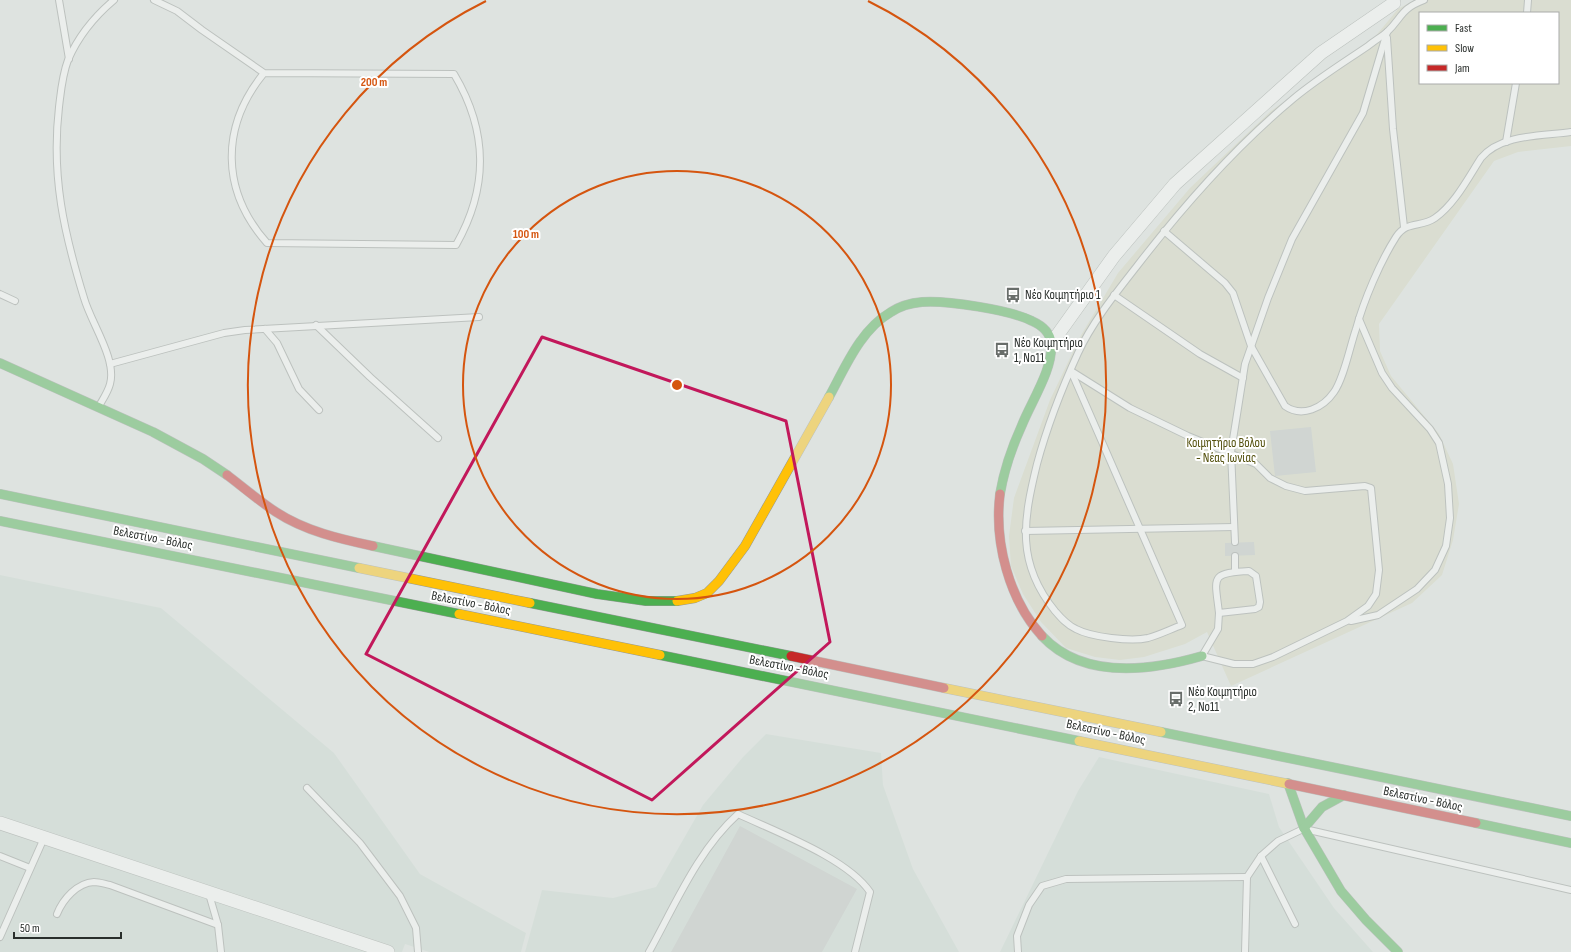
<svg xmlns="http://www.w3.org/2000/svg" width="1571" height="952" font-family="'Sofia Sans Condensed',sans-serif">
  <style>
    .built { fill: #cbd8d1 }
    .green { fill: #d4d6be; fill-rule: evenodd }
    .building { fill: #bec3c1 }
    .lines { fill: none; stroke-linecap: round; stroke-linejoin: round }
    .lane-casing { stroke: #949896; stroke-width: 8 }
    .street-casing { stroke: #949896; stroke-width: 14 }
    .fast-casing { stroke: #949896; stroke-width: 10 }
    .slow-casing { stroke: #949896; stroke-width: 10 }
    .jam-casing { stroke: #949896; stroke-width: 10 }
    .lane { stroke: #fafbfa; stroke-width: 6 }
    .street { stroke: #fafbfa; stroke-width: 13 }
    .fast { stroke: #4caf50; stroke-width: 9 }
    .slow { stroke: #ffc107; stroke-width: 9 }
    .jam { stroke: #c62828; stroke-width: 9 }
    .marked { fill: none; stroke: #c2185b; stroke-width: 3; stroke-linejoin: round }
    .ring { fill: none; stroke: #d5550f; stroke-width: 2 }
    .labels { text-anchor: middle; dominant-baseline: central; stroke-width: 4; stroke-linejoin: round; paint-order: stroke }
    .poi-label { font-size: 13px; fill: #292e2b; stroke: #fff; text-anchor: start }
    .park-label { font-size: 13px; fill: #53500c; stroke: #fff }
    .street-label { font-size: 13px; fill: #292e2b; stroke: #fff }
    .centre { fill: #d5550f; stroke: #fff; stroke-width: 2 }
    .ring-label { font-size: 12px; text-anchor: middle; font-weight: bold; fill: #d5550f; stroke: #fff; stroke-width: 4; stroke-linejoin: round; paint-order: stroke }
  </style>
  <rect width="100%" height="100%" fill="#dee3e0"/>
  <g class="built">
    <path d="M 0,575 L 161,608 L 334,753 L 420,874 L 526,933 L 521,952 L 429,952 L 405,944 L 402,952 L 0,952 Z"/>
    <path d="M 766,734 L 881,753 L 883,785 L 913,869 L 959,952 L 525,952 L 542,890 L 613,898 L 656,887 L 703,805 L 743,757 Z"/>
    <path d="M 1099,757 L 1269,794 L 1279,827 L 1334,908 L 1373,952 L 1000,952 L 1078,791 Z"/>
  </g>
  <path class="green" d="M 1415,0 L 1571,0 L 1571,146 L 1518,152 L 1494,161 L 1379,324 L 1380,351 L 1391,376 L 1439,434 L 1453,464 L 1459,504 L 1453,540 L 1442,575 L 1412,603 L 1231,686 L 1207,632 L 1185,644 L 1144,657 L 1120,660 L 1095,657 L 1066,648 L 1041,622 L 1023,594 L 1011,566 L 1009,536 L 1014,498 L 1050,400 L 1080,337 L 1118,273 L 1190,188 L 1271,111 L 1374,38 L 1398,9 ZM 1420,13 L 1558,13 L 1558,83 L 1420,83 Z"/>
  <g class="building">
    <path d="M 1311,427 L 1316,472 L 1275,476 L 1270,431 Z"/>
    <path d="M 1254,542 L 1255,555 L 1225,556 L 1225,543 Z"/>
    <path d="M 740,826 L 857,889 L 822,952 L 671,952 Z"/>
  </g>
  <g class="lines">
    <defs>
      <g id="lane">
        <path d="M 59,0 L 69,59"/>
        <path d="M 154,0 L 177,11 L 202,30 L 264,73 L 454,74 C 488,131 489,187 456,245 L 267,243 C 221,191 220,127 264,73"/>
        <path d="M 1527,13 L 1528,0"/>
        <path d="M 1387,38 L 1393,129 L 1404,227"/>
        <path d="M 1506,142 L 1516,83"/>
        <path d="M 1164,231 L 1225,283 L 1233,293 L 1251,346 L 1285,406 C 1302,418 1323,408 1334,392 C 1344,378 1350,346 1356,329 C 1364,300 1380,262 1396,237 C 1407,220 1421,228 1435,218 C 1455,204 1468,178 1481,158 C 1501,134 1542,136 1571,132"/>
        <path d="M 0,294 L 15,301"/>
        <path d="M 1114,295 L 1200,354 L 1243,378"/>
        <path d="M 316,325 L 370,377 L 438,438"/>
        <path d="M 265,329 L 277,343 L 299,389 L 319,410"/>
        <path d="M 110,364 L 224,333 L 245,330 L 479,317"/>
        <path d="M 1071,371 L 1182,625 C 1171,629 1159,635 1148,638 C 1131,642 1091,637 1076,629 C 1067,625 1061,618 1055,611 C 1016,563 1023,521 1037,464 C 1047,427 1062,388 1078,353 C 1093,321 1116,293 1137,266 C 1184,205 1234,148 1293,99 C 1317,79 1343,63 1368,46 C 1374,41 1381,37 1387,32 C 1402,18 1400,9 1424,0"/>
        <path d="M 1071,371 L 1130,408 L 1188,436 L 1256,464 L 1270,478 L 1286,486 L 1305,491 L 1365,486 L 1371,488 L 1379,570 L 1376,594 L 1368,606 L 1347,621 L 1273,657 L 1253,664 L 1234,664 L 1202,656 L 1218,629 L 1219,613"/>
        <path d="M 99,406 C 103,399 108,392 110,384 C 117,359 91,323 84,298 C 64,233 51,176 59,107 C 61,91 62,76 68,60 C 78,37 95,16 114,0"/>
        <path d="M 1025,531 L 1234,527"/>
        <path d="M 1235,542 L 1231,452 L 1245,364 L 1268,298 L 1292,239 L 1363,113 L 1387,32"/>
        <path d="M 1235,571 L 1235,556"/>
        <path d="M 1249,571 L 1256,576 L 1260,602 L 1259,607 L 1255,609 L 1219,613 C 1215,577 1209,573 1249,571 Z"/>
        <path d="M 1351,621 L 1378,615 L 1417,589 L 1435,570 L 1446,546 L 1450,518 L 1448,484 L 1439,443 L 1430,429 L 1392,388 L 1382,373 L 1359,319"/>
        <path d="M 307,788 L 360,843 L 400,896 L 416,928 L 418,952"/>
        <path d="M 1309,830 L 1571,890"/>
        <path d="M 0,856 L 30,868"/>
        <path d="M 1261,856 L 1295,924"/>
        <path d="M 209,894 L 218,925 L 221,952"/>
        <path d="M 57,914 C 63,899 77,883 94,882 C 99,882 105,884 110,885 L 218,925"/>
        <path d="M 0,937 L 44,838"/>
        <path d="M 649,952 C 675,905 698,850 738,814 C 776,832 847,858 870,892 L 855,952"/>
        <path d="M 1018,952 L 1017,936 L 1029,905 L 1042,886 L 1066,879 L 1247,877"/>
        <path d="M 1245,952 L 1247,877 L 1261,856 L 1278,841 L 1301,830"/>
      </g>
      <g id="street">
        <path d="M 1051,344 L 1114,256 L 1175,184 L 1321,53 L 1394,3"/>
        <path d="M 0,823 L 388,952"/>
      </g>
      <g id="fast">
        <path d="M 0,363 L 153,432 L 203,459 L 227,475"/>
        <path d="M 829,397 C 845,368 860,330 891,312 C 900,306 911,303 922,302 C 946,300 1011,310 1032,321 C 1041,325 1050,332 1051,343 C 1054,368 1031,402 1022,425 C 1012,447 1004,470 1000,494"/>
        <path d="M 0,494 L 359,568"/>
        <path d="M 0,521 L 459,614"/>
        <path d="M 373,546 L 597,594 L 646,601 L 677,601"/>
        <path d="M 530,603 L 791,656"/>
        <path d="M 1042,636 C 1083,680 1150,671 1202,656"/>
        <path d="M 660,655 L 1079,741"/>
        <path d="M 1161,732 L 1571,816"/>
        <path d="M 1288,783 L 1304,828"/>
        <path d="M 1476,823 L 1571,843"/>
        <path d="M 1304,828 L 1341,891 L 1366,920 L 1398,952"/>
        <path d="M 1304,828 L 1322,807 L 1344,795"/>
      </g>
      <g id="slow">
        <path d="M 359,568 L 530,603"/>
        <path d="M 677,601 L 695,598 L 707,593 L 719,581 L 745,546 L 829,397"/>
        <path d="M 459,614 L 660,655"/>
        <path d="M 944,688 L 1161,732"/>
        <path d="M 1079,741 L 1289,784"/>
      </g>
      <g id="jam">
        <path d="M 227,475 C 243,487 259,501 276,512 C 305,531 340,539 373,546"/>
        <path d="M 1000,494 C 994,542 1009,600 1042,636"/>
        <path d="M 791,656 L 944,688"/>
        <path d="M 1289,784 L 1476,823"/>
      </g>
    </defs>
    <use href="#lane" class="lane-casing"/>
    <use href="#street" class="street-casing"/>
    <use href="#fast" class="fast-casing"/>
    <use href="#slow" class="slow-casing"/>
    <use href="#jam" class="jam-casing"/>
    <use href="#lane" class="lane"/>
    <use href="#street" class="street"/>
    <use href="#fast" class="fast"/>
    <use href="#slow" class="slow"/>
    <use href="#jam" class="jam"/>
  </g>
  <path d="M0 0H1571V952H0ZM 542,337 L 786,421 L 830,642 L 652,800 L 366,654 Z" fill="#dee3e0" fill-opacity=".55" fill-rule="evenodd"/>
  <path class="marked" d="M 542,337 L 786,421 L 830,642 L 652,800 L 366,654 Z"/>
  <g class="ring">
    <circle cx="677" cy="385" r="214"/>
    <path d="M868 1A429 429 0 1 1 486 1"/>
  </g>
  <defs>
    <symbol id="bus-bare" viewBox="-9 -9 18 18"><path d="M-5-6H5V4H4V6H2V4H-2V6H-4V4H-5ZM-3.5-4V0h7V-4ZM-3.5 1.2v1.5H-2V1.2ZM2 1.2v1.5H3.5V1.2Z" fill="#686d6a" stroke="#fff" stroke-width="2.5" paint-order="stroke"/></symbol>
  </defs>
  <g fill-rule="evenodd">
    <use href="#bus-bare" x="1002" y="284" width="22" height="22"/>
    <use href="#bus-bare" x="991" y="339" width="22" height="22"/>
    <use href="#bus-bare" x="1165" y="688" width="22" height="22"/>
  </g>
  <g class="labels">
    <g class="poi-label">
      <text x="1025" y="295">Νέο Κοιμητήριο 1</text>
      <text x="1014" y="343">Νέο Κοιμητήριο<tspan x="1014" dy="15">1, Νο11</tspan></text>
      <text x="1188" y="692">Νέο Κοιμητήριο<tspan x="1188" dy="15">2, Νο11</tspan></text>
    </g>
    <g class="park-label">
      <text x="1226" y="443">Κοιμητήριο Βόλου<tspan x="1226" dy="15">- Νέας Ιωνίας</tspan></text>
    </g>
    <g class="street-label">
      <text transform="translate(153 538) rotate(11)">Βελεστίνο - Βόλος</text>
      <text transform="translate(471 603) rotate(11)">Βελεστίνο - Βόλος</text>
      <text transform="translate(789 667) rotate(11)">Βελεστίνο - Βόλος</text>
      <text transform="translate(1106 732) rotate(12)">Βελεστίνο - Βόλος</text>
      <text transform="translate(1423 799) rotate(12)">Βελεστίνο - Βόλος</text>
    </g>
  </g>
  <circle cx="677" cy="385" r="6" class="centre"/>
  <g class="ring-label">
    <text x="374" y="86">200 m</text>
    <text x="526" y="238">100 m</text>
  </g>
  <rect x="1419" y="12" width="140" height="72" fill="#ffffff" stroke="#a9abaa"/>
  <rect x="1427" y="25" width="20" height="6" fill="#4caf50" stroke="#a9abaa"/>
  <text x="1455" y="32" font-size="12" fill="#292e2b">Fast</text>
  <rect x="1427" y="45" width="20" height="6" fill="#ffc107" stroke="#a9abaa"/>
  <text x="1455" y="52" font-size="12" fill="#292e2b">Slow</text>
  <rect x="1427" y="65" width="20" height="6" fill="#c62828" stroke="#a9abaa"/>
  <text x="1455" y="72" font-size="12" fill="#292e2b">Jam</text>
  <path d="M14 932v6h107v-6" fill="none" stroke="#292e2b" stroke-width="2"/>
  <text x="20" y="932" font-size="12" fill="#292e2b" stroke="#ffffff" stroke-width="3" paint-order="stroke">50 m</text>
</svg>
